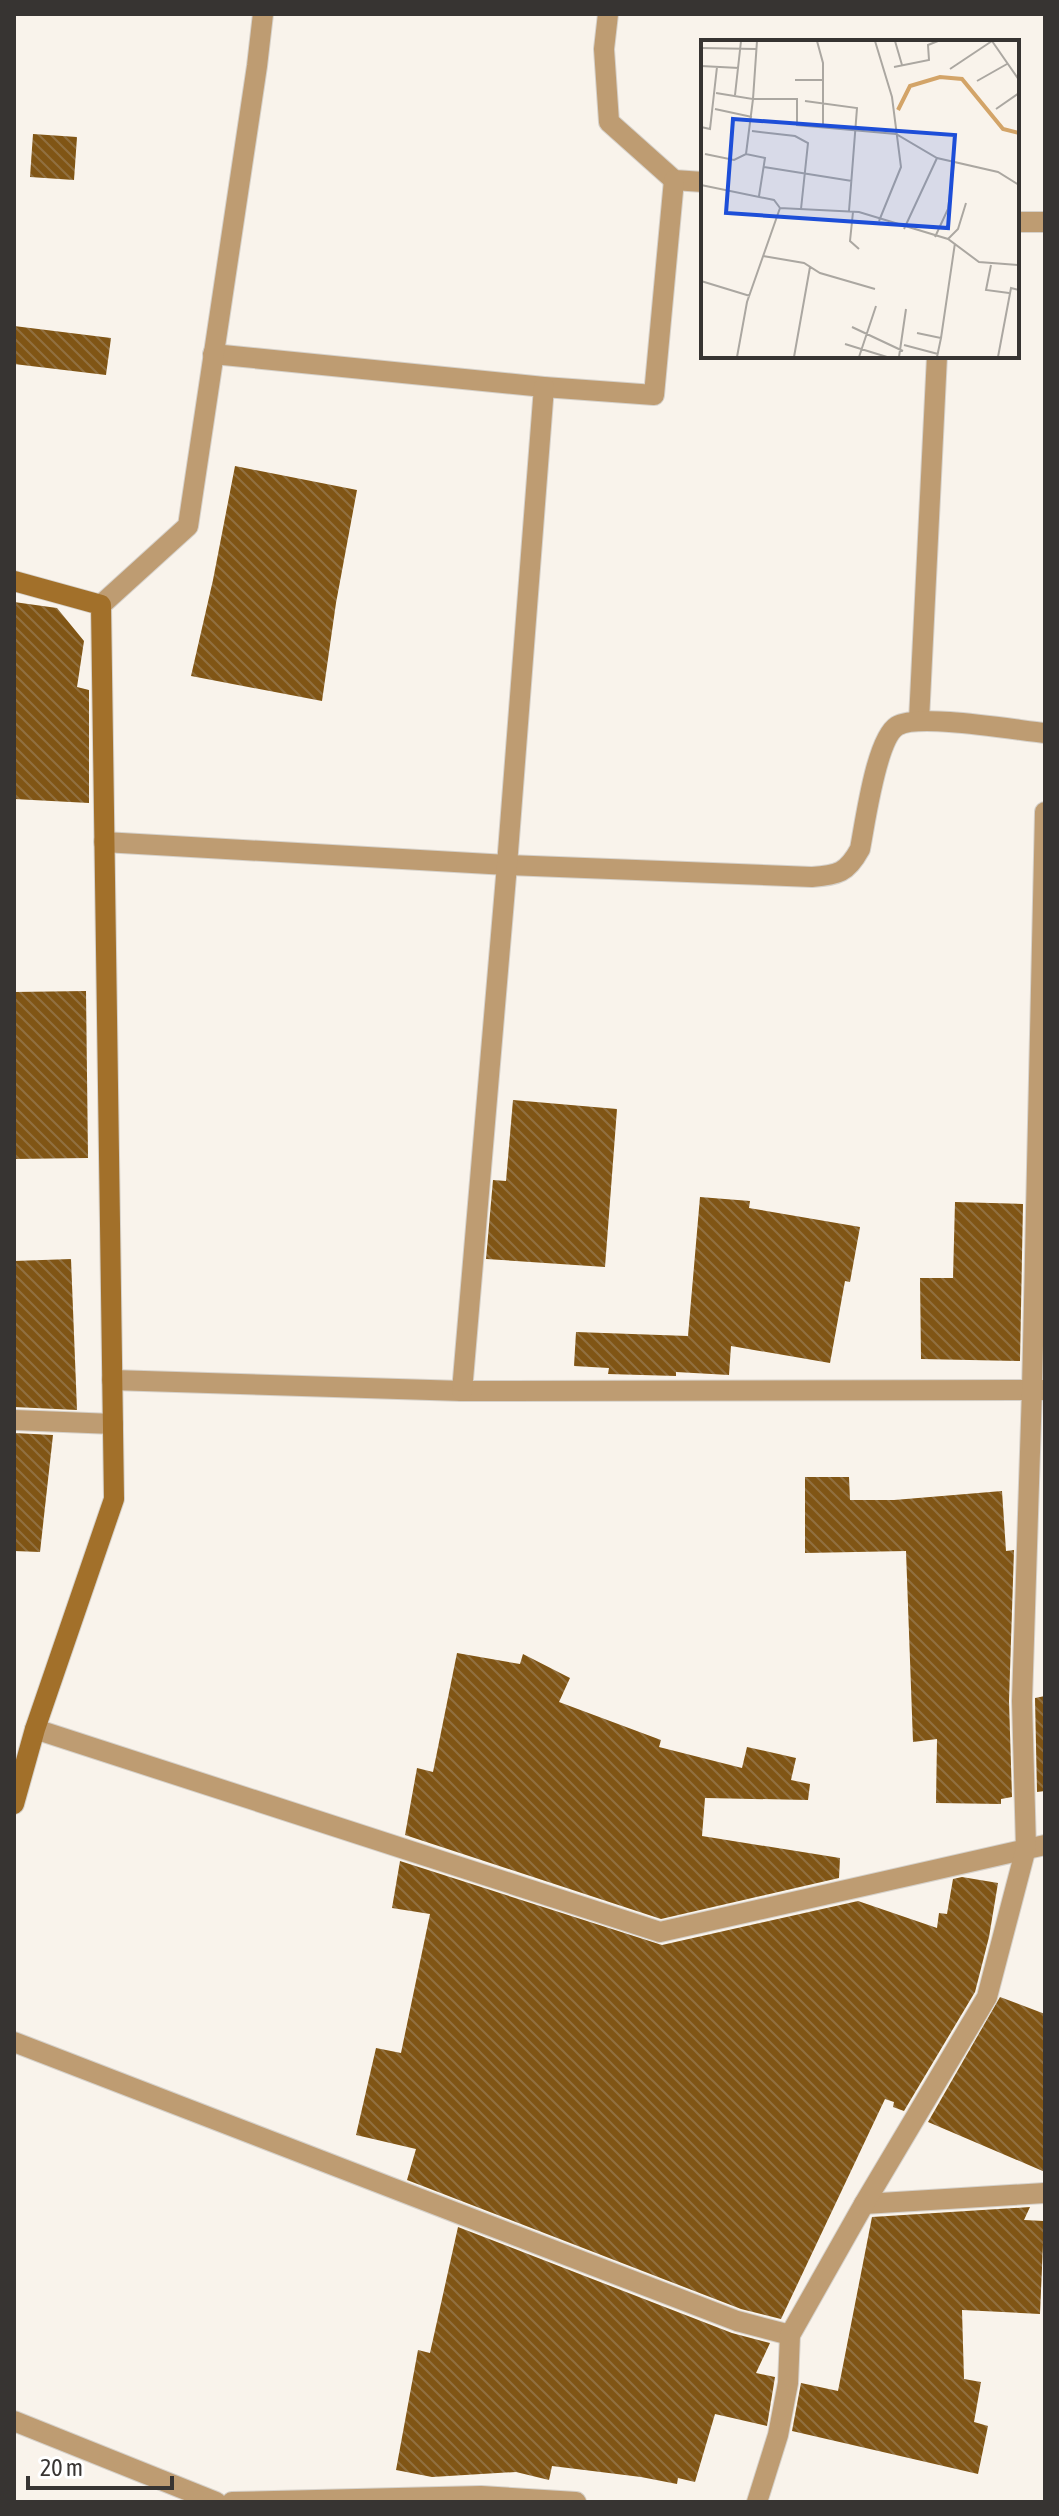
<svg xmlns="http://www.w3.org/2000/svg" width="1059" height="2516" font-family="'Asap Condensed',sans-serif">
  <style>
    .building { fill: url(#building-back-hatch) }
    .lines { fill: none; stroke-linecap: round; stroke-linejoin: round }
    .street-casing { stroke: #d6d1ca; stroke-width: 22 }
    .secondary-casing { stroke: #d6d1ca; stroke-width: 22 }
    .street { stroke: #be9c72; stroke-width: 20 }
    .secondary { stroke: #a2702a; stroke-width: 20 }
    .inset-river { fill: none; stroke: #d3a468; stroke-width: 4 }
    .inset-road { fill: none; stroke: #aba7a1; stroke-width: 2 }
    .view { fill: #1d4ed8; fill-opacity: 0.15; stroke: #1d4ed8; stroke-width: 4 }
    .inset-edge { fill: none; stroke: #373432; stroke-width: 4 }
  </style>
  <defs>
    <pattern id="building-back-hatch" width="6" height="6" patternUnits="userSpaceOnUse" patternTransform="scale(2)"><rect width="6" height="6" fill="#805515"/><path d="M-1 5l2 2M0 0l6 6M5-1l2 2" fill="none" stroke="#917040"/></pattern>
  </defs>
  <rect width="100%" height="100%" fill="#f9f3eb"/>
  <g class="building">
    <path d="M 33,134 L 77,137 L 74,180 L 30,177 Z"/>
    <path d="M 14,326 L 111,338 L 106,375 L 14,364 Z"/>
    <path d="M 235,466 L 357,490 L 336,603 L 322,701 L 191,676 L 213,580 Z"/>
    <path d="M 14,602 L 57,608 L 84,641 L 77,687 L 89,690 L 89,803 L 14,799 Z"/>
    <path d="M 86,991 L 88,1158 L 14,1159 L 14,992 Z"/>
    <path d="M 513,1100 L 617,1109 L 605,1267 L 486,1259 L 493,1180 L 506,1181 Z"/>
    <path d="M 700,1197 L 750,1201 L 749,1208 L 860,1227 L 850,1282 L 845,1281 L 830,1363 L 731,1346 L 729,1375 L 676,1372 L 676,1376 L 608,1374 L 609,1368 L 574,1366 L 576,1332 L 688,1336 Z"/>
    <path d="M 955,1202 L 1023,1204 L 1020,1361 L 921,1359 L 920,1278 L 953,1278 Z"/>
    <path d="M 71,1259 L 77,1410 L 14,1407 L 14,1261 Z"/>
    <path d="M 14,1433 L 53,1435 L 40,1552 L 14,1551 Z"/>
    <path d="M 805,1477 L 849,1477 L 850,1500 L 894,1500 L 1002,1491 L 1006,1551 L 1014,1550 L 1009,1701 L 1012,1797 L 1001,1799 L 1001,1804 L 936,1803 L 937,1739 L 913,1742 L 906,1551 L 805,1553 Z"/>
    <path d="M 457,1653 L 520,1664 L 523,1654 L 570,1678 L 559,1702 L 661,1740 L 659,1747 L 742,1768 L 747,1747 L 796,1758 L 791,1780 L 810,1784 L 808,1800 L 705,1798 L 702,1836 L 840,1858 L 839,1878 L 661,1919 L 405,1835 L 417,1768 L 433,1772 Z"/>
    <path d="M 1045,1696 L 1045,1791 L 1037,1792 L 1035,1698 Z"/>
    <path d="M 400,1861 L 662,1945 L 858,1901 L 937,1928 L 939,1913 L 947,1914 L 953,1879 L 962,1877 L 998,1883 L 989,1937 L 975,1992 L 904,2111 L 893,2107 L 894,2102 L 885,2099 L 781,2319 L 741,2309 L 407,2180 L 416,2149 L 356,2135 L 376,2048 L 401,2053 L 430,1914 L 392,1908 Z"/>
    <path d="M 1000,1997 L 1045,2014 L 1045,2172 L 928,2122 Z"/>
    <path d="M 1030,2207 L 1024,2220 L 1044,2221 L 1040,2314 L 962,2310 L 964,2379 L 981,2382 L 974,2422 L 988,2426 L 978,2474 L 792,2431 L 801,2383 L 838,2391 L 872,2217 Z"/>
    <path d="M 458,2227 L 732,2333 L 770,2343 L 756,2373 L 775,2377 L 767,2426 L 715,2414 L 695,2482 L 678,2478 L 677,2484 L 641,2477 L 552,2466 L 549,2480 L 516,2472 L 432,2477 L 396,2470 L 418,2350 L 430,2353 Z"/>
  </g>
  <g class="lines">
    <defs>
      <g id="street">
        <path d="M 608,14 L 604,49 L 609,122 L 674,180 L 703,182"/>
        <path d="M 1017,222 L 1045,222"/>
        <path d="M 213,354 L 544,387 L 654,395 L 674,180"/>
        <path d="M 101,605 L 188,526 L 257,66 L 263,14"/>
        <path d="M 919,720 L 937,356"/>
        <path d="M 104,842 L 507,865 L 812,877 C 838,875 847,873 860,849 C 865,824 876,739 897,726 C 919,713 1015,730 1045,733"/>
        <path d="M 112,1380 L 462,1391 L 1044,1390"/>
        <path d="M 462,1391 L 507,865 L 544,387"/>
        <path d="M 14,1420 L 113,1424"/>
        <path d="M 35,1729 L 660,1932 L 1045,1845"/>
        <path d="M 14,2042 L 737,2321 L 790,2335"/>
        <path d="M 864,2204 L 1045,2193"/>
        <path d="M 14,2421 L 216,2502"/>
        <path d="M 232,2502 L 481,2496 L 576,2502"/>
        <path d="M 757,2502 L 778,2435 L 788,2383 L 790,2335 L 864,2204 L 987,1997 L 1026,1848 L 1022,1701 L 1032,1390 L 1045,812"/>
      </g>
      <path id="secondary" d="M 14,581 L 101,605 L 114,1499 L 35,1729 L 14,1804"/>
    </defs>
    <use href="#street" class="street-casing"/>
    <use href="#secondary" class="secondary-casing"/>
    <use href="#street" class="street"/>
    <use href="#secondary" class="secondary"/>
  </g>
  <g transform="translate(701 40)">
    <rect width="318" height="318" fill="#f9f3eb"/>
    <path class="inset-river" d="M 197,70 L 209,46 L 239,37 L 261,39 L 302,89 L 318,93"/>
    <path class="inset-road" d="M 56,1 L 52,59 L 96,59 L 96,85 L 195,94 L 236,118 L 297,132 L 318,145M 116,1 L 122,23 L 122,87M 174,1 L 191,57 L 200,127 L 178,181M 194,1 L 201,25M 291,1 L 318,40M 0,8 L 55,9M 0,26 L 38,28M 193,27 L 228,20 L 227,5 L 237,1M 249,29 L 291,1M 94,40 L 122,40M 276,41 L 306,24M 15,53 L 52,59 L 45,114M 34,55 L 40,1M 104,61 L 156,68 L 148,171M 14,69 L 51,77M 295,69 L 318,53M 0,87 L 9,89 L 16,27M 51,91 L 94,96 L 107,103 L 100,169M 4,114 L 33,120 L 45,114 L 64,118 L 58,156M 63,127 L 151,141M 0,145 L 73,160 L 79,168M 152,172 L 149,201 L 158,209M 203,189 L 236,118M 234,197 L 247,169 L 253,123M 247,199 L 257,189 L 265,163M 62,216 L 103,223 L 119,233 L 174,249M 290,225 L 285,250 L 308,253M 0,241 L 49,256M 151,287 L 202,311M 216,293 L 240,298 L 236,317M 240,298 L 254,203M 144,304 L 186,317M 203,305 L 237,314M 36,317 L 46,262 L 79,168 L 158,172 L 247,199 L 278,222 L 318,225M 93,317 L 109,227M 158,317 L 175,266M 198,317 L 205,269M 297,317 L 310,248 L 318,250"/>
    <path class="view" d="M 32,79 L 254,95 L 247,188 L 25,173 Z"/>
    <rect width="318" height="318" class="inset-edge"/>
  </g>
  <rect width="1059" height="2516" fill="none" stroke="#373432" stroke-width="32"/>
  <path d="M28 2476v12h144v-12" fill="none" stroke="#373432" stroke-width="4"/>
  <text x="40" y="2476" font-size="24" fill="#373432" stroke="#ffffff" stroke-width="6" paint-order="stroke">20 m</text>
</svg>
